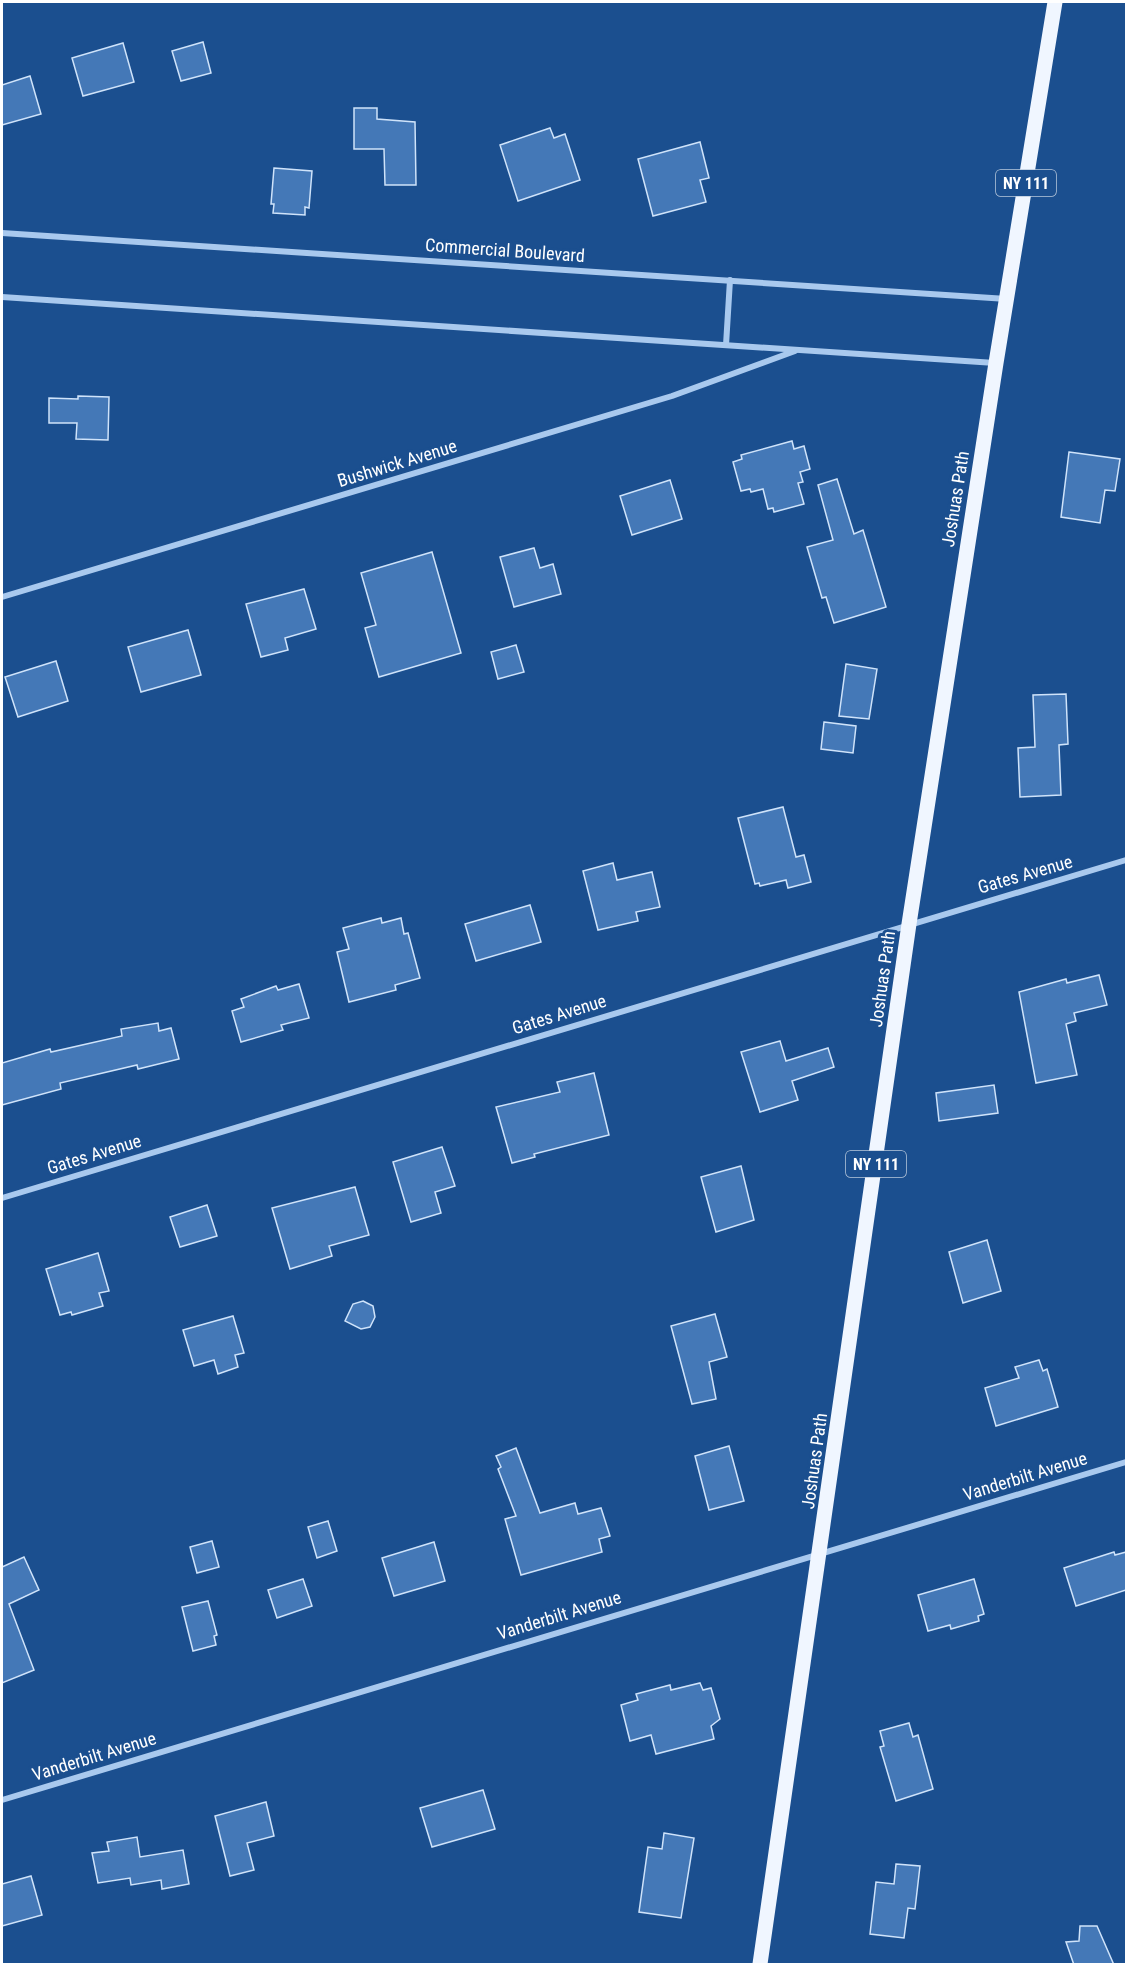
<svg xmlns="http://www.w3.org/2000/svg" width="1128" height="1966" font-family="'Roboto Condensed',sans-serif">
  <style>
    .building { fill: #4478b7; stroke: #cfe3fa; stroke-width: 1.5 }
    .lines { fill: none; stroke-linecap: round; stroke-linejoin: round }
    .street { stroke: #a9c9ee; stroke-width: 6 }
    .primary { stroke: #f0f6ff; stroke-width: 15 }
    .labels { text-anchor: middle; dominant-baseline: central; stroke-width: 6; stroke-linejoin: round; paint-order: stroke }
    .shield { fill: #1b4f8f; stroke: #bbcadd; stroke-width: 1.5 }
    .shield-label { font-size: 16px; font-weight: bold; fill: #fff }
    .street-label { font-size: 18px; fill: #fff; stroke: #1b4f8f }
  </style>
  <rect width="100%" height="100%" fill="#1b4f8f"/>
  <g class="building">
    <path d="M 203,42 L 211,73 L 181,81 L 172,51 Z"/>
    <path d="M 123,43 L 134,82 L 83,96 L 72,58 Z"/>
    <path d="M 30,76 L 41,114 L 2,125 L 2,85 Z"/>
    <path d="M 354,108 L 377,108 L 377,119 L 415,122 L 416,185 L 385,185 L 384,149 L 354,149 Z"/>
    <path d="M 550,128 L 554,138 L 565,134 L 580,180 L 518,201 L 500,145 Z"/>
    <path d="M 700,142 L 709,178 L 700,180 L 706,202 L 653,216 L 638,159 Z"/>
    <path d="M 274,168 L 312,171 L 309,208 L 305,207 L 305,215 L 273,213 L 274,204 L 271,204 Z"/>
    <path d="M 78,396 L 109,397 L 108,440 L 76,439 L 77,423 L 49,423 L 49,398 L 78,399 Z"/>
    <path d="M 792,441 L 794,449 L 804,446 L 810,469 L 800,472 L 803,482 L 798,483 L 804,504 L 774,512 L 773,508 L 768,509 L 763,489 L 751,492 L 750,489 L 741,491 L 733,462 L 742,459 L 741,455 Z"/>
    <path d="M 1069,452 L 1120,459 L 1115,491 L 1105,490 L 1100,523 L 1061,517 Z"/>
    <path d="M 837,479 L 854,534 L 863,530 L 886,607 L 834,623 L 826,597 L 822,598 L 807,547 L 833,540 L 818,485 Z"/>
    <path d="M 670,480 L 682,519 L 632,535 L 620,496 Z"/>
    <path d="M 534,548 L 540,568 L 553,564 L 561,594 L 514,607 L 500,557 Z"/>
    <path d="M 432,552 L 461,653 L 379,677 L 365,628 L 376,625 L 361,573 Z"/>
    <path d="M 304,589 L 316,629 L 285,638 L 288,650 L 261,657 L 246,604 Z"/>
    <path d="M 188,630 L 201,675 L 141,692 L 128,647 Z"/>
    <path d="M 516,645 L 524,672 L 498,679 L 491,652 Z"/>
    <path d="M 56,661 L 68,701 L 18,717 L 5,677 Z"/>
    <path d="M 846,664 L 877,669 L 869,719 L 839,716 Z"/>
    <path d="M 1066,694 L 1068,744 L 1059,745 L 1061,795 L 1020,797 L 1018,748 L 1035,747 L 1033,695 Z"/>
    <path d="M 824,722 L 856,726 L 853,753 L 821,749 Z"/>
    <path d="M 783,807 L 796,857 L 804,855 L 811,882 L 788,888 L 786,880 L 760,886 L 759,883 L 755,884 L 738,818 Z"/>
    <path d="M 613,863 L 617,880 L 652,872 L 660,907 L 636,912 L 638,921 L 598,930 L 583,871 Z"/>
    <path d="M 530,905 L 541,942 L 476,961 L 465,924 Z"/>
    <path d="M 381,918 L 382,923 L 401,918 L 404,934 L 408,933 L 420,978 L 395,985 L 396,990 L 349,1002 L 337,952 L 349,949 L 343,928 Z"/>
    <path d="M 1099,975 L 1107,1005 L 1074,1013 L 1076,1021 L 1066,1024 L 1077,1075 L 1036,1083 L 1019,992 L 1066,979 L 1067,983 Z"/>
    <path d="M 299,984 L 309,1018 L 281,1025 L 283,1030 L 241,1042 L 232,1011 L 244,1007 L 241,999 L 276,986 L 278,990 Z"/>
    <path d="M 158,1023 L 159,1031 L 171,1028 L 179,1059 L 138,1069 L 137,1065 L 60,1083 L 61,1089 L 2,1105 L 2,1063 L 50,1049 L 51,1052 L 122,1036 L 121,1029 Z"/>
    <path d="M 780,1041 L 786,1061 L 828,1048 L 834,1067 L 792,1081 L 798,1100 L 760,1112 L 741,1052 Z"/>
    <path d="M 594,1073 L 609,1135 L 534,1154 L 535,1157 L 512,1163 L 496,1107 L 560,1092 L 557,1082 Z"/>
    <path d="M 994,1085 L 998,1113 L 939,1121 L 936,1093 Z"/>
    <path d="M 442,1147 L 455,1186 L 435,1192 L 441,1213 L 411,1222 L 393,1162 Z"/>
    <path d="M 741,1166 L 754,1220 L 716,1232 L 701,1177 Z"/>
    <path d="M 355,1187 L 369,1235 L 329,1246 L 332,1256 L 290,1269 L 272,1208 Z"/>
    <path d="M 207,1205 L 217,1236 L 180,1247 L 170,1217 Z"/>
    <path d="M 987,1240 L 1001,1291 L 963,1303 L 949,1252 Z"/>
    <path d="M 98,1253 L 109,1291 L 99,1293 L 103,1306 L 72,1315 L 71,1312 L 60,1315 L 46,1269 Z"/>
    <path d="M 363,1301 L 373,1306 L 375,1317 L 370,1327 L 361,1329 L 345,1321 L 353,1304 Z"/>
    <path d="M 715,1314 L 727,1357 L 709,1362 L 716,1399 L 692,1404 L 671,1326 Z"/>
    <path d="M 233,1316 L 244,1353 L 235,1355 L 238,1367 L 218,1374 L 214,1360 L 194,1366 L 183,1330 Z"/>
    <path d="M 1039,1360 L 1043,1371 L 1047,1369 L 1058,1407 L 996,1426 L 985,1388 L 1019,1378 L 1015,1367 Z"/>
    <path d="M 729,1446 L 744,1501 L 709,1510 L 695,1456 Z"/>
    <path d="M 516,1448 L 540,1513 L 575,1503 L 578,1514 L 601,1508 L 610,1536 L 599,1539 L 602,1552 L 521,1575 L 505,1519 L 516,1516 L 498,1469 L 501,1467 L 496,1456 Z"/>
    <path d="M 328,1521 L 337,1551 L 317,1558 L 308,1527 Z"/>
    <path d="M 212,1541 L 219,1567 L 197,1573 L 190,1547 Z"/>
    <path d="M 434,1542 L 445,1581 L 394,1596 L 382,1558 Z"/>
    <path d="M 1114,1552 L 1115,1555 L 1126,1552 L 1126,1590 L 1076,1606 L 1064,1568 Z"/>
    <path d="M 24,1557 L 39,1590 L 9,1604 L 34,1670 L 2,1683 L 2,1567 Z"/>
    <path d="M 303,1579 L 312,1606 L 277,1618 L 268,1590 Z"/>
    <path d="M 974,1579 L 984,1614 L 978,1616 L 979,1621 L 951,1629 L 950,1625 L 928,1631 L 918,1595 Z"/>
    <path d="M 208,1601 L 217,1635 L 214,1636 L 216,1645 L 193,1651 L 182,1607 Z"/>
    <path d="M 700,1683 L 703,1690 L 711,1688 L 720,1719 L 711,1726 L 714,1739 L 656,1754 L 651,1735 L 630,1741 L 621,1705 L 638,1700 L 636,1694 L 670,1685 L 671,1690 Z"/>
    <path d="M 909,1723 L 913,1737 L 918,1735 L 933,1789 L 896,1801 L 880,1747 L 884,1746 L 880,1731 Z"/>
    <path d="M 483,1790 L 495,1829 L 432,1847 L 420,1808 Z"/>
    <path d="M 266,1802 L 274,1836 L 247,1843 L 254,1870 L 230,1876 L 215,1816 Z"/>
    <path d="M 664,1833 L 694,1838 L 681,1918 L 639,1912 L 648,1847 L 662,1849 Z"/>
    <path d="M 137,1837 L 140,1857 L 183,1850 L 189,1884 L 162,1889 L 161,1880 L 131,1885 L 130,1878 L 98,1883 L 92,1853 L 109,1851 L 107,1842 Z"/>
    <path d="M 896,1864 L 920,1866 L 915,1909 L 908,1908 L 904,1938 L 870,1934 L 876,1882 L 894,1884 Z"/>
    <path d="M 31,1876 L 42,1915 L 2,1926 L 2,1884 Z"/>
    <path d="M 1080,1926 L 1097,1926 L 1114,1965 L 1074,1965 L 1066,1942 L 1079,1941 Z"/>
  </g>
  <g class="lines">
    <g class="street">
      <path d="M 2,233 L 1007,299"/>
      <path d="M 2,297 L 995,363"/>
      <path d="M 726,345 L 730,280"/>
      <path d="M 2,597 L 672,396 L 795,351"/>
      <path d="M 2,1198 L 1126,860"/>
      <path d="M 2,1800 L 1126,1462"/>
    </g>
    <path class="primary" d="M 760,1964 L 909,924 L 996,363 L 1055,2"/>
  </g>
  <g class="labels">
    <g class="shield">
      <rect x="996" y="170" width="60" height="26" rx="4.5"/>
      <rect x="846" y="1151" width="60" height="26" rx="4.5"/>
    </g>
    <g class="shield-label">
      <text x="1026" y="183">NY 111</text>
      <text x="876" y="1164">NY 111</text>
    </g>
    <g class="street-label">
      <text transform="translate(505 250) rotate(4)">Commercial Boulevard</text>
      <text transform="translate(397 463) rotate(-17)">Bushwick Avenue</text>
      <text transform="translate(955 499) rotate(-81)">Joshuas Path</text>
      <text transform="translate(1025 874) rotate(-16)">Gates Avenue</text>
      <text transform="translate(882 979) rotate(-82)">Joshuas Path</text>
      <text transform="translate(559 1014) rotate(-17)">Gates Avenue</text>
      <text transform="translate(94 1154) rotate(-17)">Gates Avenue</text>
      <text transform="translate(814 1461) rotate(-82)">Joshuas Path</text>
      <text transform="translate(1025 1476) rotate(-17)">Vanderbilt Avenue</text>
      <text transform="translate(559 1615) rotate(-17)">Vanderbilt Avenue</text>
      <text transform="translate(94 1756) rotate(-17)">Vanderbilt Avenue</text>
    </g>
  </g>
  <rect width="1128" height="1966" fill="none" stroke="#ffffff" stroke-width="6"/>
</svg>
